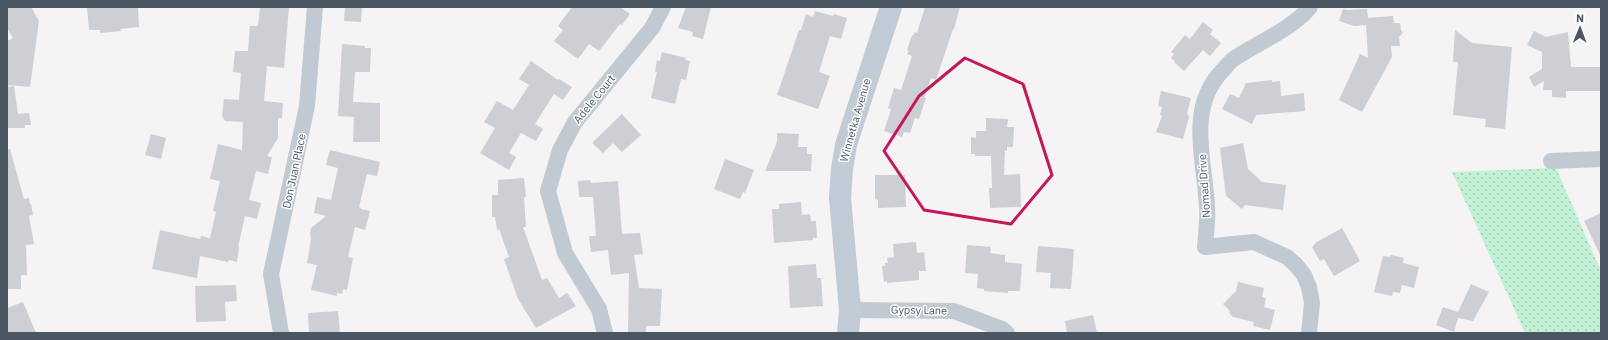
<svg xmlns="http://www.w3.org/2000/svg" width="1608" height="340" font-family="'IBM Plex Sans',sans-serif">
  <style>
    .grass { fill: url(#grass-dots) }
    .building { fill: #cdcfd5 }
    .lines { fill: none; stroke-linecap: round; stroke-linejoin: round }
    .minor { stroke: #c1cad2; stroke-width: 16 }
    .secondary { stroke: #c1cbd6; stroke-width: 22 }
    .marked { fill: none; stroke: #c2185b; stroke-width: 3; stroke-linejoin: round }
    .labels { text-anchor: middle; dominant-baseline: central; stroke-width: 3; stroke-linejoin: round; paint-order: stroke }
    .street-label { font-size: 11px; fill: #4a5661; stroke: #fff }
  </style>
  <defs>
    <pattern id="grass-dots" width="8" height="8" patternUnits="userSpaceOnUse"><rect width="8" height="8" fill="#c3f1d5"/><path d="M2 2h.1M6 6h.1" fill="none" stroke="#a0c6b0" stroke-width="1.8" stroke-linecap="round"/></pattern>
  </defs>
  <rect width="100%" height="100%" fill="#f5f3f3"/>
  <path class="grass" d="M 1556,168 L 1601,271 L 1601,333 L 1525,333 L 1452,172 Z"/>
  <g class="building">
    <path d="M 7,7 L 31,7 L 39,21 L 30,87 L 7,85 L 7,41 L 13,38 L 7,28 Z"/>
    <path d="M 87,7 L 138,7 L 139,27 L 120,29 L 121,31 L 100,33 L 100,30 L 89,30 Z"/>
    <path d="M 260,7 L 289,7 L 284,68 L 267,66 L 264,101 L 283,103 L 282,118 L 278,118 L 278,138 L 267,156 L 272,157 L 268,174 L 256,171 L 249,200 L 261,203 L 257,219 L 245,216 L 238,247 L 239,247 L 237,262 L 229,260 L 228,262 L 200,256 L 197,278 L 152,269 L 160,230 L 200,239 L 201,236 L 210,238 L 216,212 L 213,211 L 220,181 L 210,179 L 218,144 L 242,150 L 243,122 L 225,121 L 222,116 L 224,99 L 239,100 L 241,73 L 233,72 L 235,51 L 248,51 L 250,26 L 258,26 Z"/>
    <path d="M 345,7 L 362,7 L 361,22 L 344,21 Z"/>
    <path d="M 572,7 L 620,7 L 630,14 L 622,25 L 620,24 L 599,51 L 589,44 L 578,59 L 554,41 L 563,30 L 558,26 Z"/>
    <path d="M 686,7 L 711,7 L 703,39 L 692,36 L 693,32 L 678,28 Z"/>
    <path d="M 925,7 L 960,7 L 954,29 L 953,29 L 936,80 L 931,78 L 924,98 L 926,98 L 919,119 L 915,118 L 910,133 L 904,132 L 902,137 L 884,131 L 891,109 L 888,108 L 894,88 L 901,90 L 912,56 L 907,54 L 909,51 L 907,50 L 912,35 L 913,36 L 915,32 L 917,33 Z"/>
    <path d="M 1343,9 L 1348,10 L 1367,9 L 1368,18 L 1393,16 L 1394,23 L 1400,23 L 1401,30 L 1403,33 L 1399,37 L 1400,46 L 1391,46 L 1392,57 L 1362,112 L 1339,100 L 1360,54 L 1368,58 L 1366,25 L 1354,26 L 1339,21 Z"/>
    <path d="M 815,11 L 833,16 L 834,14 L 847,18 L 841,39 L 830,36 L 819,72 L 830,76 L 818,109 L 777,95 L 799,30 L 801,30 L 806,14 L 813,17 Z"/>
    <path d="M 1203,22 L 1213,30 L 1210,34 L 1221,43 L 1210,56 L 1203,50 L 1184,71 L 1174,62 L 1175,61 L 1171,58 L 1174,54 L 1171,52 L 1185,35 L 1190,39 Z"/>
    <path d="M 1455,30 L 1472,43 L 1512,47 L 1505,129 L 1485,127 L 1486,119 L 1453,115 L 1458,62 L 1453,62 Z"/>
    <path d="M 1534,31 L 1546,37 L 1568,32 L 1571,67 L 1600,67 L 1600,91 L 1566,91 L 1566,98 L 1552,97 L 1552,90 L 1543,90 L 1544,81 L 1534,87 L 1529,77 L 1542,69 L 1542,52 L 1527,45 Z"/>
    <path d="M 342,44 L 365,46 L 365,48 L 371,48 L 370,72 L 355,72 L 353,102 L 380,103 L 380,142 L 353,142 L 354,117 L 338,116 Z"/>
    <path d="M 662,52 L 686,58 L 685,60 L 690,61 L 686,80 L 681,79 L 675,104 L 651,98 L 657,72 L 655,72 L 657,60 L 660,61 Z"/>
    <path d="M 531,61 L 558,80 L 559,79 L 572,87 L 563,100 L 554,94 L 535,124 L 543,129 L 536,141 L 521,133 L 509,153 L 516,157 L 509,170 L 480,153 L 495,128 L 484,122 L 497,101 L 513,110 L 529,85 L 519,79 Z"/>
    <path d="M 1272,80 L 1272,82 L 1280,81 L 1281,96 L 1304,93 L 1305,111 L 1256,115 L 1252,124 L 1222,109 L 1230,94 L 1239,98 L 1246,83 Z"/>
    <path d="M 14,86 L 18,114 L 29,113 L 31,125 L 25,125 L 25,128 L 7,128 L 7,87 Z"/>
    <path d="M 1161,91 L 1191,98 L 1187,113 L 1189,117 L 1183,139 L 1156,132 L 1162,116 L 1160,115 L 1162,107 L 1158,106 Z"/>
    <path d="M 622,114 L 641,135 L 622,152 L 613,143 L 603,153 L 592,143 Z"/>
    <path d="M 986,118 L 1008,119 L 1007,127 L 1014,127 L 1013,147 L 1007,147 L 1007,151 L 1005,150 L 1004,175 L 1020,174 L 1021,207 L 990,208 L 989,188 L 992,188 L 991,156 L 975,156 L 975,154 L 971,154 L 971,137 L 976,138 L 976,131 L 986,131 Z"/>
    <path d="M 777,133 L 799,134 L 798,147 L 807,147 L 807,154 L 812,154 L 811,171 L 765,171 L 777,142 Z"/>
    <path d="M 151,134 L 166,138 L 161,159 L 145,155 Z"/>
    <path d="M 1243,143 L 1248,169 L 1262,182 L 1286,185 L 1283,210 L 1245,205 L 1242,209 L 1226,196 L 1220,148 Z"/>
    <path d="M 10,149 L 24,199 L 29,198 L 30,204 L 31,204 L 33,215 L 29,216 L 34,244 L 26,245 L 27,275 L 21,275 L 21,289 L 7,289 L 7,150 Z"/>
    <path d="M 330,150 L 380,162 L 377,176 L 367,174 L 359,207 L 361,208 L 361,209 L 370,211 L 365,230 L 355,227 L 348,257 L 353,258 L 347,290 L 343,289 L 342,294 L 337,293 L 337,296 L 311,290 L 317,265 L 307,263 L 311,239 L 310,233 L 311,228 L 326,216 L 314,213 L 317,197 L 331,200 L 338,168 L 326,165 Z"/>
    <path d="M 725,159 L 754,170 L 745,193 L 743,192 L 740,199 L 714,189 Z"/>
    <path d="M 875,175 L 905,175 L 906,207 L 878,208 L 878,200 L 875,199 Z"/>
    <path d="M 524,178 L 526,197 L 524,197 L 526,227 L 523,227 L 542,280 L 547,278 L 559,298 L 567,293 L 576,306 L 536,328 L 518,299 L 504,259 L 509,257 L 499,229 L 497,230 L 495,217 L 492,217 L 492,195 L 498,195 L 498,180 Z"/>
    <path d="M 590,180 L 591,183 L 618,181 L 622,234 L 640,233 L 643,254 L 634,255 L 639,288 L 662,289 L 660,326 L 646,326 L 646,333 L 628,333 L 629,273 L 611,275 L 608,250 L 591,252 L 589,236 L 596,236 L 593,197 L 579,197 L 578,181 Z"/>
    <path d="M 801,202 L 802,215 L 810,214 L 811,221 L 816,221 L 817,238 L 813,238 L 813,240 L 774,243 L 772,209 L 779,209 L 779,204 Z"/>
    <path d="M 1601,213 L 1601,257 L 1584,221 Z"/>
    <path d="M 1342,228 L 1360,261 L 1334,276 L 1324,259 L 1320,261 L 1312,247 L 1315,244 L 1315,243 Z"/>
    <path d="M 916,242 L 917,253 L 924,252 L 926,271 L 919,271 L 919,280 L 887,283 L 887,281 L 884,282 L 882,266 L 885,266 L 885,263 L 888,263 L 887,258 L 894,257 L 893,244 Z"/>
    <path d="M 967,245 L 991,247 L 990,253 L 1005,255 L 1005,262 L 1022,264 L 1020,291 L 1008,291 L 1008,293 L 984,291 L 984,289 L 977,288 L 978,274 L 965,273 Z"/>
    <path d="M 1038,246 L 1074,249 L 1071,289 L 1050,288 L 1051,273 L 1036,272 Z"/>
    <path d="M 1391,255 L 1404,258 L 1403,263 L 1419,267 L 1414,288 L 1402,285 L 1400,293 L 1393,292 L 1392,296 L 1374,292 L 1383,256 L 1390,257 Z"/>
    <path d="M 816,264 L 817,278 L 821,278 L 823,306 L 790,308 L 788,266 Z"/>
    <path d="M 1238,282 L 1264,288 L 1262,297 L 1266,298 L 1264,307 L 1275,310 L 1270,330 L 1253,326 L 1254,322 L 1233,317 L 1229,313 L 1230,311 L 1223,304 L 1236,291 Z"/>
    <path d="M 1471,284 L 1489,292 L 1473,321 L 1458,318 L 1454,332 L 1436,325 L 1443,307 L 1458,312 Z"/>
    <path d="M 236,285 L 237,301 L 225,302 L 226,321 L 196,322 L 195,286 Z"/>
    <path d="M 23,302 L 36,333 L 7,333 L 7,308 Z"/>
    <path d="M 338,311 L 340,333 L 309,333 L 308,313 Z"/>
    <path d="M 1093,315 L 1097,333 L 1067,333 L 1065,321 Z"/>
  </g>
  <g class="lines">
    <g class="minor">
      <path d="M 1551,161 L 1601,159"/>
      <path d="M 850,310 L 954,311 L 1002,329 L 1007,333"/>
      <path d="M 281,333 L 271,274 L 307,106 L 315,7"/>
      <path d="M 605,333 L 599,309 L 565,253 L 548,191 L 560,150 L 575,122 L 652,28 L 663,7"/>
      <path d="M 1309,333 L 1312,303 L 1309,287 L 1304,275 L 1296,265 L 1287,257 L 1254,242 L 1205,247 C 1206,234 1208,220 1207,207 C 1205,161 1186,109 1222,71 C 1226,67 1230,61 1235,58 C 1256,44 1295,27 1310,7"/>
    </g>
    <path class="secondary" d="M 848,333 L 850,310 L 840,198 L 842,169 L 846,145 L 854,120 L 891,7"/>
  </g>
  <path class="marked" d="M 965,58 L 1023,84 L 1052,175 L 1011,224 L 924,210 L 884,151 L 919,96 Z"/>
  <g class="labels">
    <g class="street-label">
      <text transform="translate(594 99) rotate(-51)">Adele Court</text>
      <text transform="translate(855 120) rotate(-74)">Winnetka Avenue</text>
      <text transform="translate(294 171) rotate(-78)">Don Juan Place</text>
      <text transform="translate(1204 186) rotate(-94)">Nomad Drive</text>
      <text transform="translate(919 310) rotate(1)">Gypsy Lane</text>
    </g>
  </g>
  <rect width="1608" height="340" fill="none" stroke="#4a5661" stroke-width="16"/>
  <g transform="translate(1580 28) rotate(1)" stroke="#ffffff" stroke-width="3" paint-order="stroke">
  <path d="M0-3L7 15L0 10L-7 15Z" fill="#4a5661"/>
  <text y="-6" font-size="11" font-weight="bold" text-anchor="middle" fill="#4a5661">N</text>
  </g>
</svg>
